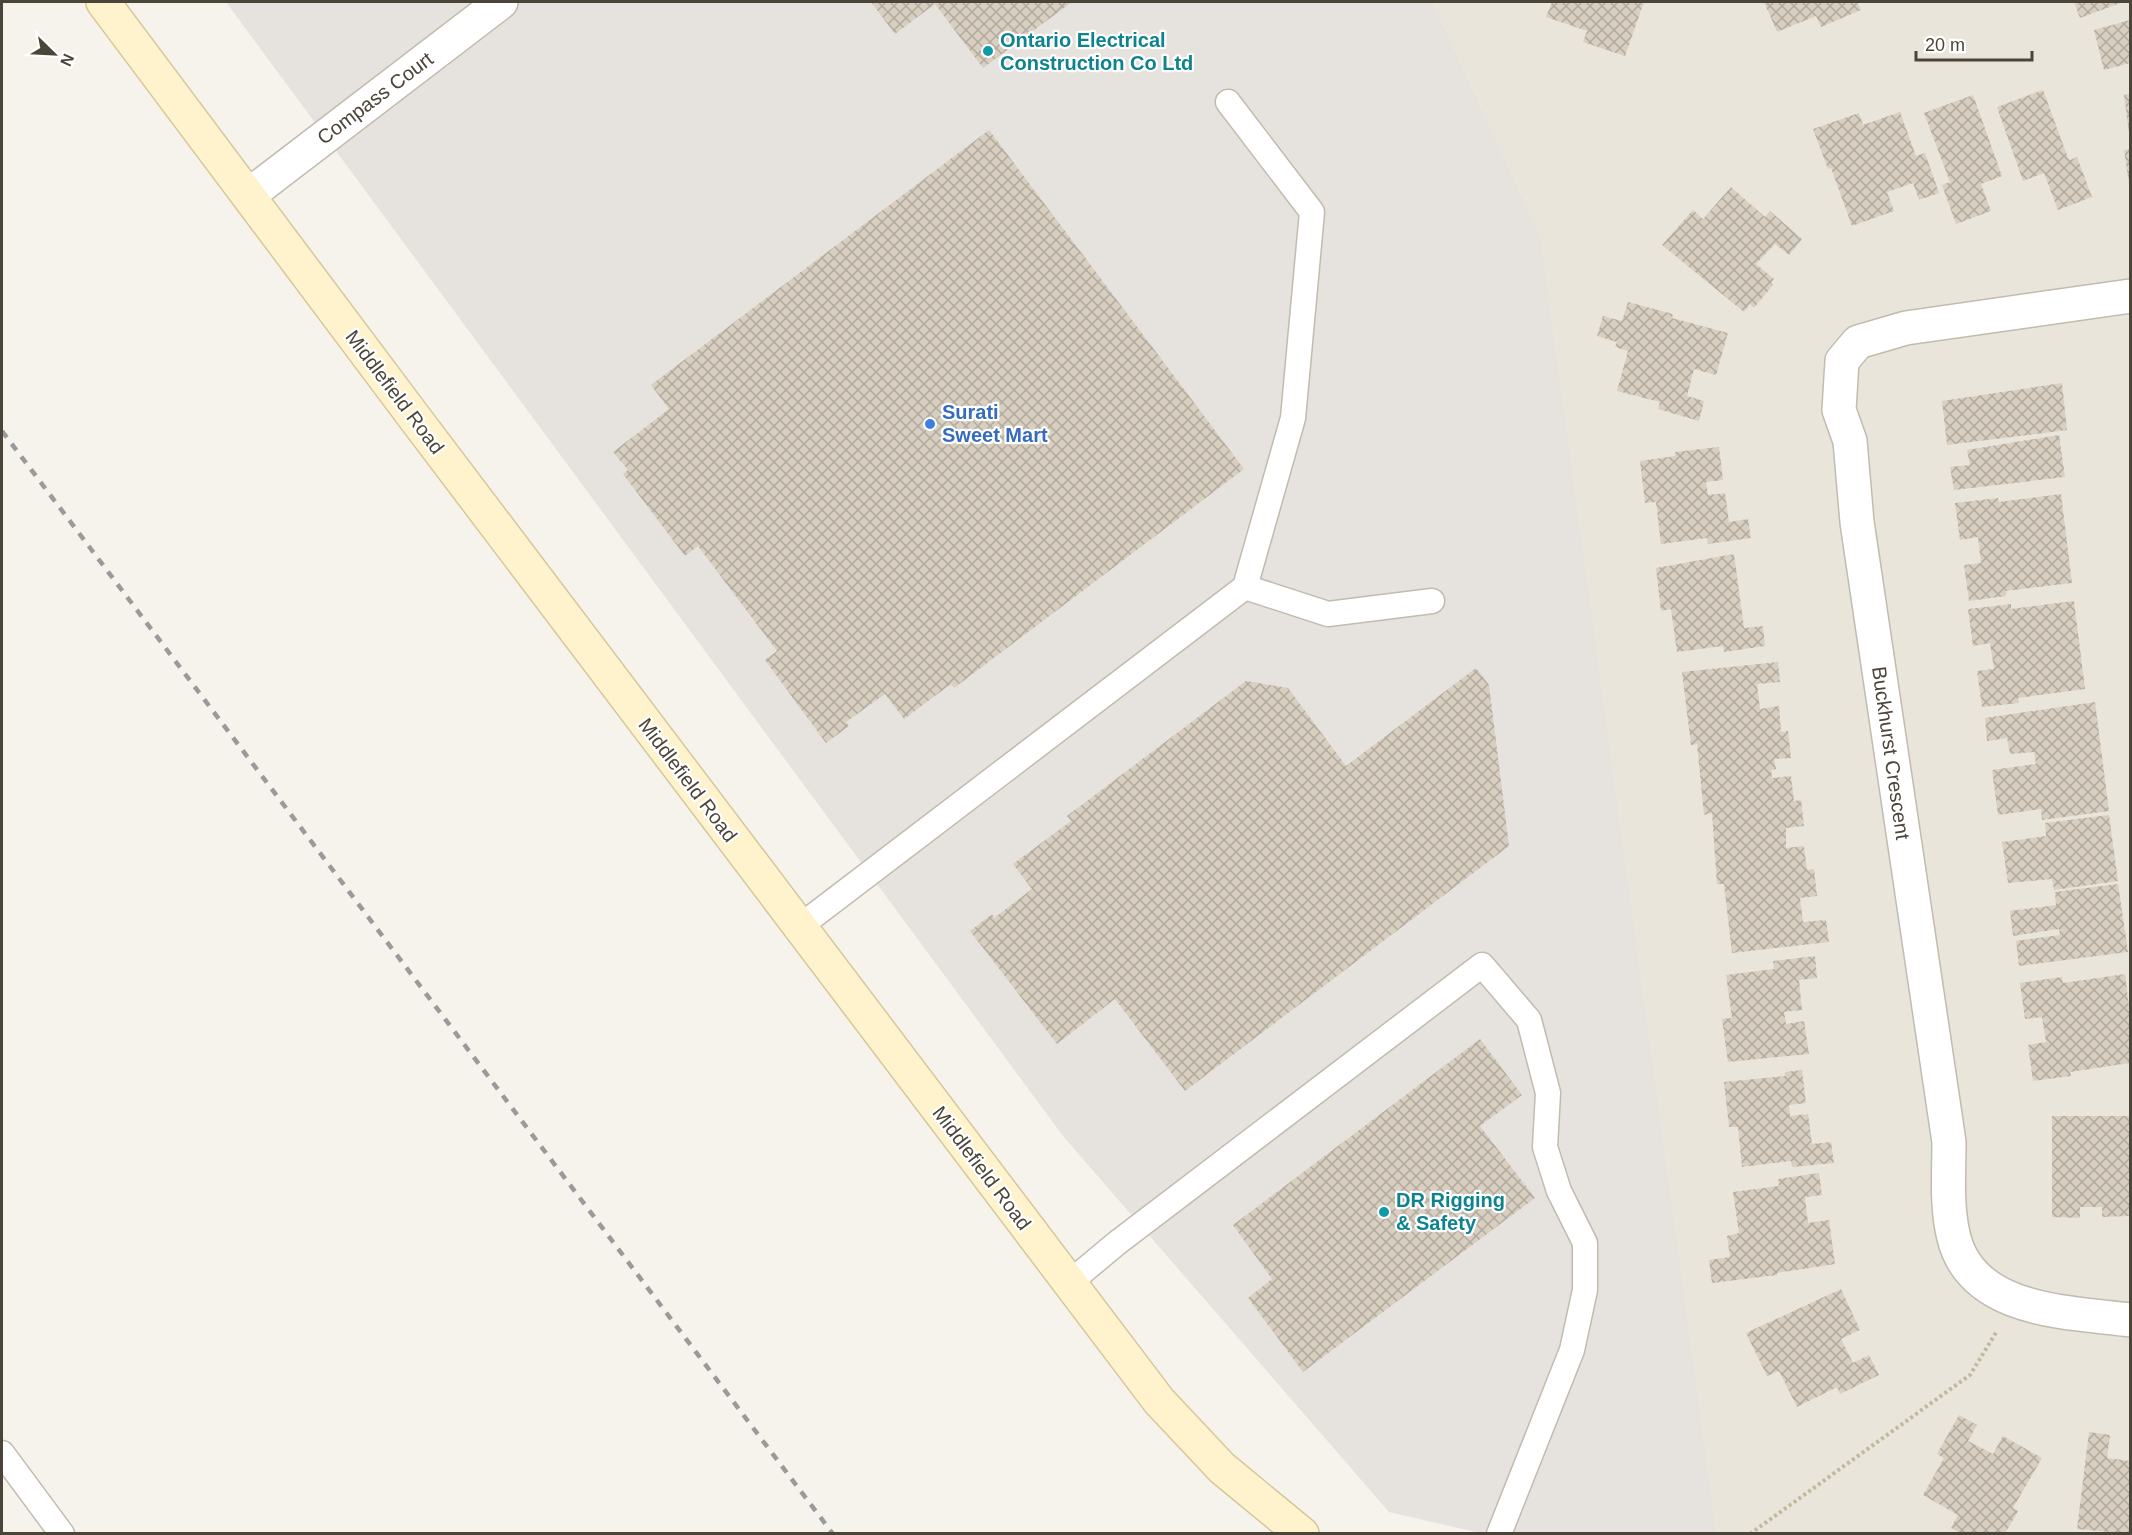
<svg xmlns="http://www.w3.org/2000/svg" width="2132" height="1535" font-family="Arial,sans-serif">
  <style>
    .residential { fill: #eae5da }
    .industrial { fill: #e6e2dd }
    .building { fill: url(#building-cross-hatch) }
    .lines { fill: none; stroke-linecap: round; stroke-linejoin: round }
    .lane-casing { stroke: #c2bbae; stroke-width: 27 }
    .street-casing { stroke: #c2bbae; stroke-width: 36 }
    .secondary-casing { stroke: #d6c79b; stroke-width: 36 }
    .path { stroke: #c4b79f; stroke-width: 4; stroke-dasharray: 3 3; stroke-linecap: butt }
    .lane { stroke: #fff; stroke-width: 24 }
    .street { stroke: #fff; stroke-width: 33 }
    .secondary { stroke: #fff3cd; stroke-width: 33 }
    .rail { stroke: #9a9a9a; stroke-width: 4.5; stroke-dasharray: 8 8; stroke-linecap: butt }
    .culture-dot { fill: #0f9aa8; stroke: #fff; stroke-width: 2 }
    .shop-dot { fill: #3f7fe0; stroke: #fff; stroke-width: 2 }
    .labels { text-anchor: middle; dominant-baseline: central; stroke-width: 4.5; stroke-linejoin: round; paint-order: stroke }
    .culture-label { font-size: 20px; font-weight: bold; fill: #0d838f; stroke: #fff; text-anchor: start }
    .street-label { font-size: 20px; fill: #4b4439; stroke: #fff }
    .shop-label { font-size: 20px; font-weight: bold; fill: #366cbe; stroke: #fff; text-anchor: start }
  </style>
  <defs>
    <pattern id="building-cross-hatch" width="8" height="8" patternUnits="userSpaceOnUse" patternTransform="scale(1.5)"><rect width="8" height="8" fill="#d8cfc1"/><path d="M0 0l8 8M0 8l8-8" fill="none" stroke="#b1aa9e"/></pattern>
  </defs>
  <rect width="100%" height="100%" fill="#f6f3ec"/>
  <path class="residential" d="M 1433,2 L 2130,2 L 2130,1533 L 1717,1533 L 1541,237 Z"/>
  <path class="industrial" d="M 226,2 L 1433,2 L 1541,237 L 1717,1533 L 1480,1533 L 1389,1512 L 1063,1136 Z"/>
  <g class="building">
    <path d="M 871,2 L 1072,2 L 983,68 L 935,4 L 895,34 Z"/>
    <path d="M 1552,2 L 1644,2 L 1625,56 L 1583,42 L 1587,31 L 1546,17 Z"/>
    <path d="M 1764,2 L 1857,2 L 1861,10 L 1821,27 L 1816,16 L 1777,32 Z"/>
    <path d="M 2074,2 L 2123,2 L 2080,18 Z"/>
    <path d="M 2130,20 L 2130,63 L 2104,70 L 2094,30 Z"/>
    <path d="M 2043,90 L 2068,158 L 2070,160 L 2077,157 L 2092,197 L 2058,210 L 2044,173 L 2023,181 L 1997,107 Z"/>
    <path d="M 2130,94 L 2130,133 L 2129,133 L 2124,95 Z"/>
    <path d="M 1973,95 L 2002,176 L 1981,184 L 1991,211 L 1956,224 L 1942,185 L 1950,182 L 1924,113 Z"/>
    <path d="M 1900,112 L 1916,156 L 1925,153 L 1939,193 L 1919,200 L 1913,183 L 1887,192 L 1894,211 L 1852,226 L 1831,168 L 1828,169 L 1813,129 L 1859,113 L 1863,125 Z"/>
    <path d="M 989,130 L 1244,469 L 954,688 L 951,684 L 904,719 L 885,694 L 846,722 L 849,726 L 826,743 L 765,660 L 777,651 L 698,546 L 685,556 L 623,474 L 628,470 L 613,452 L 669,409 L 651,385 Z"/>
    <path d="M 2130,149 L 2130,184 L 2129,184 L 2124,150 Z"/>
    <path d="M 1731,187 L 1765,217 L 1770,211 L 1802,239 L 1789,255 L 1775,244 L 1756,264 L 1774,279 L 1771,283 L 1773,285 L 1754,308 L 1750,304 L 1744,312 L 1662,245 L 1693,210 L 1703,219 Z"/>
    <path d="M 1628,302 L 1673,314 L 1672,318 L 1728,333 L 1716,375 L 1694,369 L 1687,396 L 1704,401 L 1699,421 L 1658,409 L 1660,402 L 1617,391 L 1628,351 L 1615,347 L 1617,342 L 1597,336 L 1603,316 L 1622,321 Z"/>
    <path d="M 2062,383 L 2067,430 L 1947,445 L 1942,401 Z"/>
    <path d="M 2059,435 L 2065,477 L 1954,490 L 1950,467 L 1970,465 L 1967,450 Z"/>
    <path d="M 1719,447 L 1723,480 L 1706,482 L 1708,495 L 1725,493 L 1729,522 L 1748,519 L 1751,538 L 1708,544 L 1707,538 L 1661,544 L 1656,502 L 1645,503 L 1640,461 L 1675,456 L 1675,452 Z"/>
    <path d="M 2061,494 L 2072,583 L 2006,591 L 2006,596 L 1969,601 L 1964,565 L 1981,563 L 1978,537 L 1960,540 L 1955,503 L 1998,498 L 1999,502 Z"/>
    <path d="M 1734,554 L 1744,628 L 1763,626 L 1765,646 L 1724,652 L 1723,646 L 1677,652 L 1671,609 L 1661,611 L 1656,568 Z"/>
    <path d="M 2074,601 L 2085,689 L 2018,698 L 2019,703 L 1982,707 L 1977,671 L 1994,669 L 1990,643 L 1973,646 L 1968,609 L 2011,604 L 2011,609 Z"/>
    <path d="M 1778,662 L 1780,682 L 1757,684 L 1760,709 L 1779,706 L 1781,732 L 1788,731 L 1791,758 L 1774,759 L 1776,769 L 1771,770 L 1772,778 L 1791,776 L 1794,801 L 1801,800 L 1804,826 L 1786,828 L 1786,848 L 1804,846 L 1807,870 L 1814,869 L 1817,896 L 1800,898 L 1803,922 L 1826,920 L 1829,942 L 1732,953 L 1724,884 L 1717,884 L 1712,813 L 1704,815 L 1697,744 L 1691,745 L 1682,672 Z"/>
    <path d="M 1476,668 L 1489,685 L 1509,846 L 1185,1091 L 1115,999 L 1057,1044 L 970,931 L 992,914 L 994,918 L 1032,889 L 1013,864 L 1071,821 L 1067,816 L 1246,681 L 1288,688 L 1346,766 Z"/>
    <path d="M 2095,702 L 2109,811 L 2042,820 L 2041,809 L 1998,815 L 1992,770 L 2036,764 L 2034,752 L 2010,754 L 2007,738 L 1987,741 L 1985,718 Z"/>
    <path d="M 2109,815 L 2118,881 L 2054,890 L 2052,879 L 2008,883 L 2002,842 L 2046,836 L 2045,823 Z"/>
    <path d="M 2118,884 L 2128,952 L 2019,966 L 2016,941 L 2060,935 L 2059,929 L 2013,936 L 2010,911 L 2056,905 L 2055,892 Z"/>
    <path d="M 1815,956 L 1817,978 L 1799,980 L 1802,1010 L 1784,1012 L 1786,1024 L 1804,1021 L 1809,1054 L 1728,1062 L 1722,1019 L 1732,1018 L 1726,975 L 1774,969 L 1773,961 Z"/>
    <path d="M 2125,974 L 2130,1015 L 2130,1063 L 2070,1072 L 2071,1076 L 2033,1081 L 2028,1045 L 2046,1042 L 2042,1017 L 2025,1019 L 2020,983 L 2062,977 L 2063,983 Z"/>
    <path d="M 1480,1039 L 1522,1095 L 1480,1126 L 1535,1198 L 1303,1372 L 1248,1298 L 1272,1279 L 1233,1225 Z"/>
    <path d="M 1802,1070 L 1806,1103 L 1789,1105 L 1790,1116 L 1808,1114 L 1812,1144 L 1831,1142 L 1834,1163 L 1792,1167 L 1791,1161 L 1742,1167 L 1738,1127 L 1729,1127 L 1724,1082 L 1785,1076 L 1785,1072 Z"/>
    <path d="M 2052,1116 L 2129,1116 L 2130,1216 L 2102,1217 L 2102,1207 L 2080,1207 L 2080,1218 L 2052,1217 Z"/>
    <path d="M 1819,1173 L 1822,1195 L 1805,1197 L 1808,1223 L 1829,1220 L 1835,1264 L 1777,1273 L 1777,1275 L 1712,1283 L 1709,1260 L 1730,1257 L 1727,1236 L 1739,1233 L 1733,1192 L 1779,1186 L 1778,1179 Z"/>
    <path d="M 1841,1289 L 1860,1330 L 1841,1339 L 1853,1363 L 1869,1355 L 1879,1375 L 1840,1394 L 1837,1387 L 1797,1407 L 1779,1371 L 1767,1376 L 1746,1333 Z"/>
    <path d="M 1959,1415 L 1977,1425 L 1968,1441 L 1993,1454 L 2003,1436 L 2042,1458 L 2013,1508 L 2018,1511 L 2005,1534 L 1962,1534 L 1951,1528 L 1958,1515 L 1923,1495 L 1944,1458 L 1937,1454 Z"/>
    <path d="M 2089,1432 L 2110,1435 L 2107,1458 L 2130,1461 L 2130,1534 L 2077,1529 Z"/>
  </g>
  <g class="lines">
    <defs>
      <g id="lane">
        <path d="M 1245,587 L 1328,614 L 1432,601"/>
        <path d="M 799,927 L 1245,587 L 1293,418 L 1312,212 L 1228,102"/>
        <path d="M 1069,1283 L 1117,1243 L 1482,965 L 1529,1020 L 1548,1093 L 1545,1147 L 1559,1191 L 1585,1243 L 1585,1290 L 1572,1350 L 1499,1534"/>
        <path d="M 2,1453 L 62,1534"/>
      </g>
      <g id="street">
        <path d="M 249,195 L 501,2"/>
        <path d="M 2130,296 L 1906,328 L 1858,342 L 1842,361 L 1839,410 L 1850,441 L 1857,522 L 1949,1142 C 1949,1174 1946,1207 1954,1238 C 1973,1313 2070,1312 2130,1320"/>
      </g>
      <path id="secondary" d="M 103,2 L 414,417 L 1159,1401 L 1222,1468 L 1302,1534"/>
    </defs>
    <use href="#lane" class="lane-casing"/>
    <use href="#street" class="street-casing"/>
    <use href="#secondary" class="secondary-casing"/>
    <path class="path" d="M 1750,1534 L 1970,1375 L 1997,1331"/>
    <use href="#lane" class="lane"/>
    <use href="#street" class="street"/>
    <use href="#secondary" class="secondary"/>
    <path class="rail" d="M 2,431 L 833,1534"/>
  </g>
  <g class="culture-dot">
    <circle cx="988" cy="51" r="6"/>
    <circle cx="1384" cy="1212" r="6"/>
  </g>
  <circle class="shop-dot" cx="930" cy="424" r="6"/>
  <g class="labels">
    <g class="culture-label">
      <text x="1000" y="40">Ontario Electrical<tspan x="1000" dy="23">Construction Co Ltd</tspan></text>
      <text x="1396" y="1200">DR Rigging<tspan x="1396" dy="23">&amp; Safety</tspan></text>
    </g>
    <g class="street-label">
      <text transform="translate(375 98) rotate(-37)">Compass Court</text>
      <text transform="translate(395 392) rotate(53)">Middlefield Road</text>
      <text transform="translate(1891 753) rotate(82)">Buckhurst Crescent</text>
      <text transform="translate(688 780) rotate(53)">Middlefield Road</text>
      <text transform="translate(982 1168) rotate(53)">Middlefield Road</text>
    </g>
    <g class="shop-label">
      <text x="942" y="412">Surati<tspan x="942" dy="23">Sweet Mart</tspan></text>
    </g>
  </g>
  <rect width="2132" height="1535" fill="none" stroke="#4b4439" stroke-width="6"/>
  <g transform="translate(54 54) rotate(114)" stroke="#ffffff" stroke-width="4.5" paint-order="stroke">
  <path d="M0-4.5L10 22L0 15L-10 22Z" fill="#4b4439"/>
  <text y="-9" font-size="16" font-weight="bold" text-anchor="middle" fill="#4b4439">N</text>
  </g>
  <path d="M1916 51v9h116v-9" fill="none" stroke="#4b4439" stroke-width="3"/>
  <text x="1925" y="51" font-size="18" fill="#4b4439" stroke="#ffffff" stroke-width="4.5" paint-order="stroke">20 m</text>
</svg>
